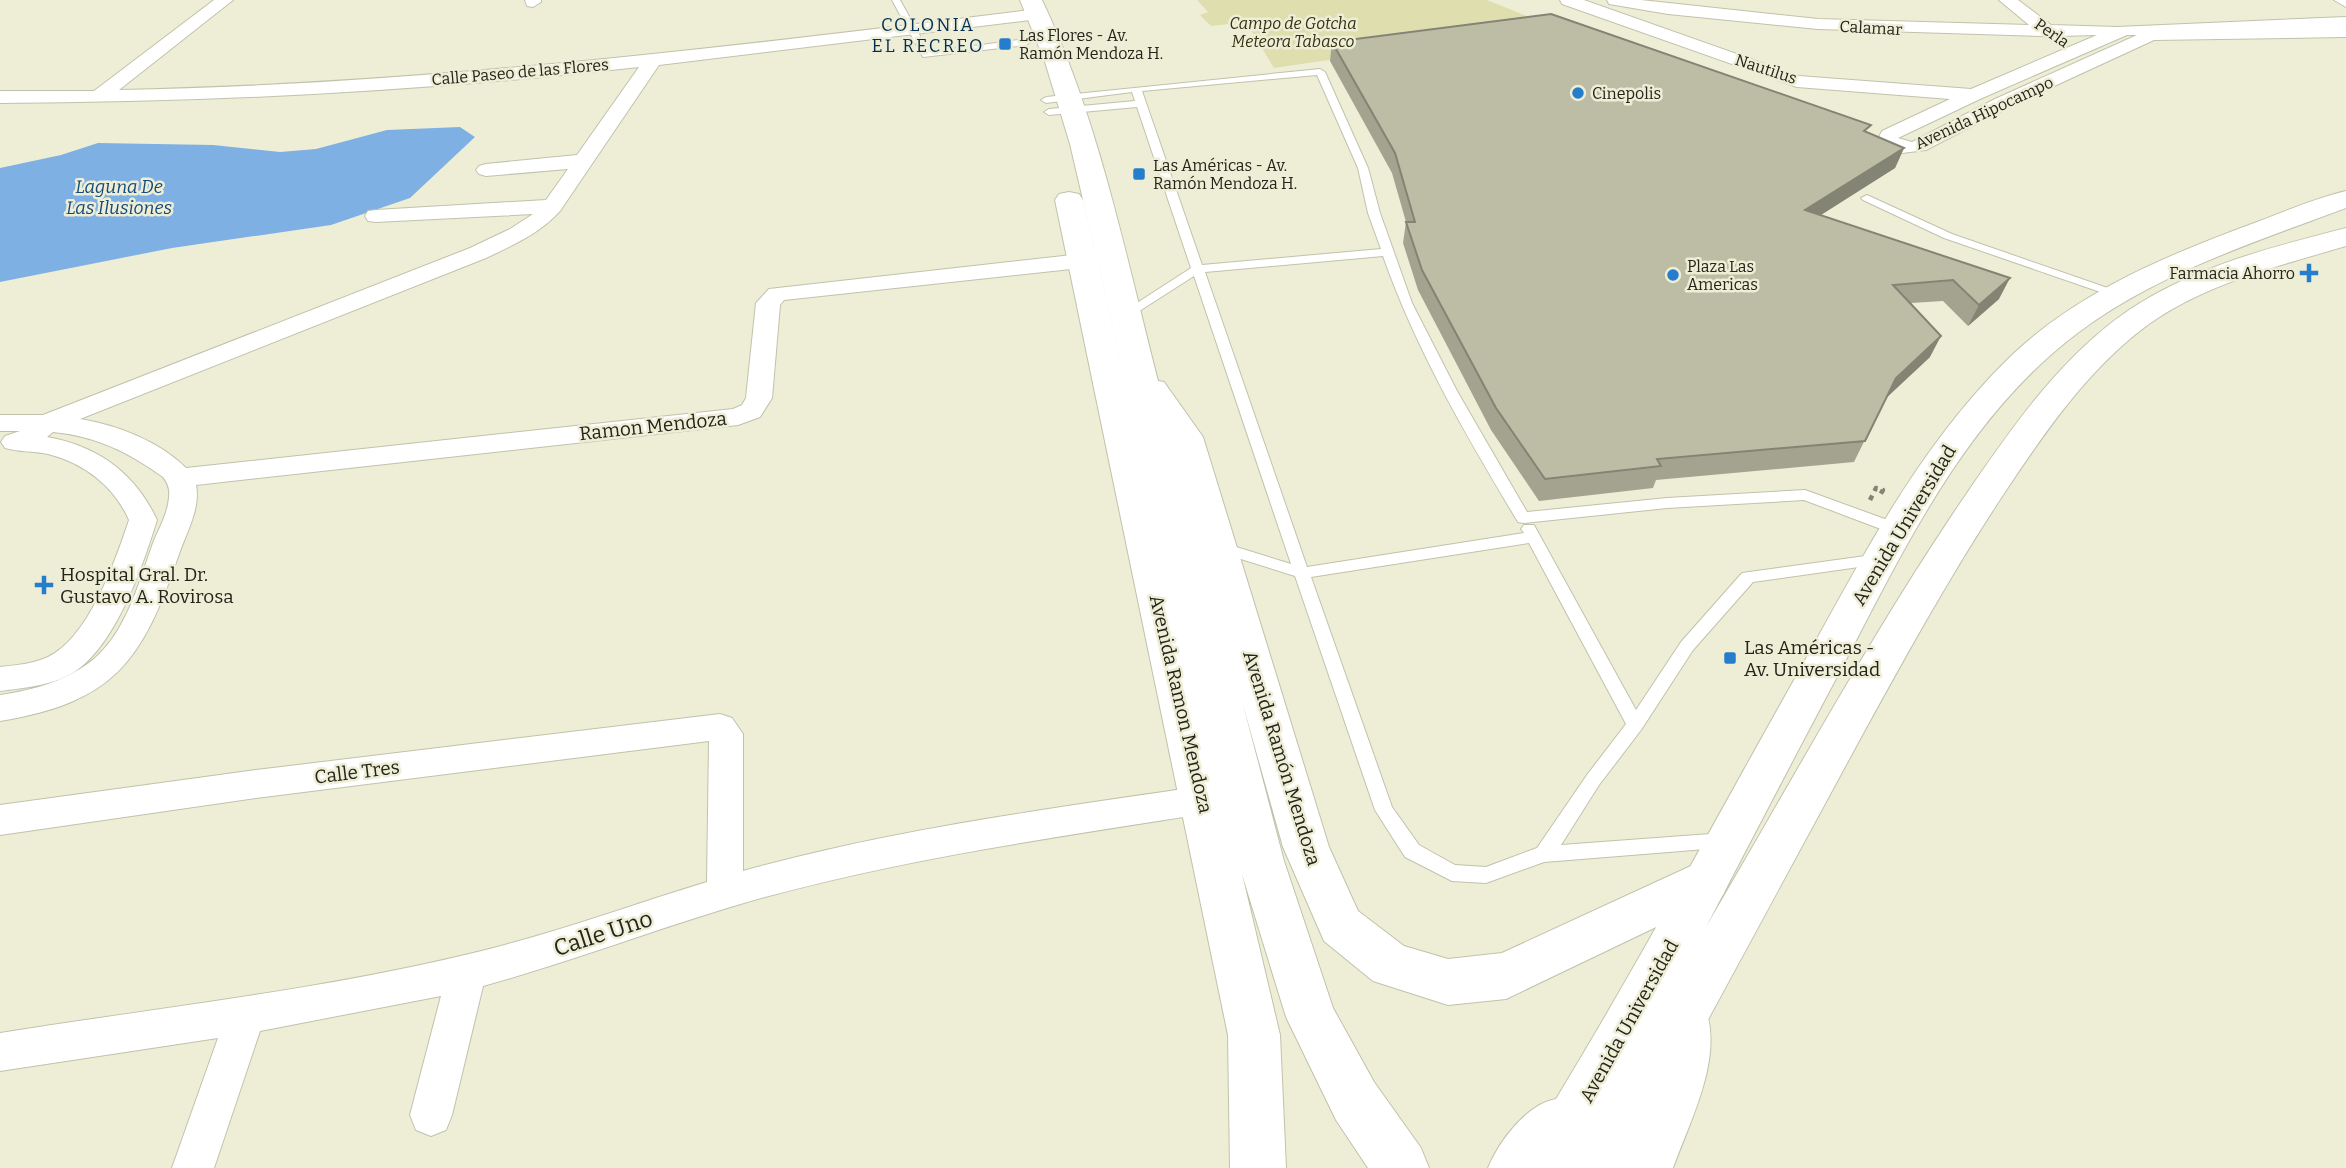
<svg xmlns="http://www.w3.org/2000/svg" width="2346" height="1168" font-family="Bitter,serif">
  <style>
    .green { fill: #dedeae }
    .water { fill: #7fb0e3 }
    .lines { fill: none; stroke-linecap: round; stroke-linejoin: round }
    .service-casing { stroke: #c1c2ab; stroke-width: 2 }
    .minor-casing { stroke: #c1c2ab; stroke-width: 2 }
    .secondary-casing { stroke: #c1c2ab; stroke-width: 2 }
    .primary-casing { stroke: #c1c2ab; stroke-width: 2 }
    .trunk-casing { stroke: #c1c2ab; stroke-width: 2 }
    .path { stroke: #848474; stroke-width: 4.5; stroke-dasharray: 5 5; stroke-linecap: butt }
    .service { fill: #fff; fill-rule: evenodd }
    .minor { fill: #fff; fill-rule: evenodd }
    .secondary { fill: #fff; fill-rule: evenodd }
    .primary { fill: #fff; fill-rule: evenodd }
    .trunk { fill: #fff; fill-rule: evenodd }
    .wall { fill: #a3a38f }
    .shaded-wall { fill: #848474 }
    .building { fill: #bdbda6; stroke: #848474; stroke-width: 2 }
    .poi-dot { fill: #257dcb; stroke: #eeeed7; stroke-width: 2.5 }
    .labels { text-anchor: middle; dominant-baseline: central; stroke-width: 5; stroke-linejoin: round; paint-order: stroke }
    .far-park-label { font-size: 16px; font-style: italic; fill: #323112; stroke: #eeeed7 }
    .far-street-label { font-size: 16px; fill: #24241b; stroke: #eeeed7 }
    .far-poi-label { font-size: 16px; fill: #24241b; stroke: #eeeed7; text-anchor: start }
    .far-neighbourhood-label { font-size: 18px; letter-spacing: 2px; fill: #032e53; stroke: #eeeed7 }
    .far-water-label { font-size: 18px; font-style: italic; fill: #134978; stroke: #eeeed7 }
    .street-label { font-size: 19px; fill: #24241b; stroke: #eeeed7 }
    .poi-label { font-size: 19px; fill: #24241b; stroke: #eeeed7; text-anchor: start }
    .near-street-label { font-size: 23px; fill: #24241b; stroke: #eeeed7 }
  </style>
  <rect width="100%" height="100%" fill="#eeeed7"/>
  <path class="green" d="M 1197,0 L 1487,0 L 1554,27 L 1274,68 L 1246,22 L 1211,26 L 1200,15 L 1208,12 Z"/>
  <path class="water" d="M 460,127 L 475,137 L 410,198 L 331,225 L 172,248 L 0,282 L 0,168 L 61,155 L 98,143 L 213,145 L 280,152 L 316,149 L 387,130 Z"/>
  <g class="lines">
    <defs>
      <g id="service">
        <path d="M 892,0 L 900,0 L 929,52 L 1026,39 L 1031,42 L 1026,45 L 923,57 Z"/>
        <path d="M 1320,69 L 1325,72 L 1368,168 L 1380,213 L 1412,303 L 1457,391 L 1527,512 L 1667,498 L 1805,490 L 1904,526 L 1907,530 L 1899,535 L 1894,534 L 1804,500 L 1667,508 L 1523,523 L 1518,522 C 1467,437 1416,350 1383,256 L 1205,272 L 1307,567 L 1524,533 L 1521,529 L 1524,525 L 1534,525 L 1636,710 L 1681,642 L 1742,573 L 1880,554 L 1885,555 L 1888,559 L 1880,564 L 1753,582 L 1693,650 L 1641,730 L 1599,785 L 1561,845 L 1724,833 L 1731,835 L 1733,841 L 1731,847 L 1544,862 L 1486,883 L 1452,881 L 1405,857 L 1375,810 L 1295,576 L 1215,551 L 1212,547 L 1220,542 L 1291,564 L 1194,276 L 1130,317 L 1126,318 L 1120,314 L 1191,268 L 1137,107 L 1049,115 L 1044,112 L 1049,109 L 1135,101 L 1132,92 L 1046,103 L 1041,100 L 1046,97 ZM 1317,75 L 1358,168 L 1368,213 L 1381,249 L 1202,265 L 1142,91 ZM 1529,543 L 1626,724 L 1587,775 L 1537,848 L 1486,867 L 1455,865 L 1419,845 L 1392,807 L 1311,577 Z"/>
        <path d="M 1867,195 L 1952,234 L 2122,293 L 2116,297 L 2112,296 L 1944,238 L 1863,200 L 1861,198 Z"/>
      </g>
      <g id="minor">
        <path d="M 214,0 L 233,0 L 119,90 C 427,84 732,47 1038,9 L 1047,14 L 1038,19 L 659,65 L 560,211 C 539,234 513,245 486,258 L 80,419 C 117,425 159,441 186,468 L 733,409 L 742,405 L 746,398 L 756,303 L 769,289 L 1108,251 L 1116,253 L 1119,258 L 1116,263 L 1108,265 L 784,300 L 780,305 L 772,398 L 760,417 L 738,425 L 196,485 C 201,509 185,535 178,557 C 142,661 115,702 0,721 L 0,695 C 34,690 68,681 95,658 C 127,630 139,582 153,543 C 159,528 168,513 169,497 C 170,489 168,483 163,477 C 128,452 96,436 53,432 L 47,437 C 98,446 135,473 157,520 C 143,565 117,642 77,670 C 56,685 25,688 0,691 L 0,667 C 16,665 33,664 48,657 C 89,637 115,562 129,520 C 114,486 84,463 48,454 C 33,451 19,452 5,448 L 1,442 L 5,436 L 20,431 L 0,431 L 0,415 L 43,415 L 470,248 L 510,229 L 533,214 L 376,222 L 368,221 L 365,216 L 368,211 L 376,210 L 546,200 L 568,169 L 486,176 L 479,174 L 476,170 L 479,166 L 486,164 L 577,155 L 639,67 C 427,91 214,102 0,103 L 0,91 L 94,91 Z"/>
        <path d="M 525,0 L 541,0 L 541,2 L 533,7 L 527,6 Z"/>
        <path d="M 1560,0 L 1584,0 L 1799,76 L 1971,89 L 2097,35 L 2060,36 L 2052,39 L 2043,36 L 1818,29 L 1668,14 L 1609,4 L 1607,0 L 1641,0 L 1818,19 L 2029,25 L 1999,0 L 2018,0 L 2051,25 L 2117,27 L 2346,17 L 2346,37 L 2154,40 L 2009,107 L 1926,150 L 1902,153 L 1887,149 L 1878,139 L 1882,131 L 1950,99 L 1797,87 L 1562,4 ZM 2127,35 L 2137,35 L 1995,99 L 1912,142 L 1898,138 L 1980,99 Z"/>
        <path d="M 2334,0 L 2346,0 L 2346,7 Z"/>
        <path d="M 720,714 L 732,718 L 743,734 L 743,871 C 893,829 1049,809 1203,786 L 1215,790 L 1220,800 L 1215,810 L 1203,814 C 1056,837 909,858 765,897 C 671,923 578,960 483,986 L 452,1115 L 446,1130 L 431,1136 L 416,1130 L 410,1115 L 441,996 L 260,1031 L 214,1168 L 172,1168 L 218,1038 L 0,1071 L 0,1033 C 156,1008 315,991 469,954 C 550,935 628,906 707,882 L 709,741 L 256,798 L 0,835 L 0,805 L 256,770 Z"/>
      </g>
      <path id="secondary" d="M 1685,995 L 1703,1002 C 1726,1054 1691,1118 1673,1168 L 1617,1168 L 1654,1075 L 1659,1019 L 1667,1002 Z"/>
      <path id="primary" d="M 1020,0 L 1042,0 C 1099,120 1125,253 1158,381 L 1164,382 L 1203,437 L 1329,847 L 1358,911 L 1404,946 L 1448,959 L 1502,953 L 1706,859 L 1723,865 L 1730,880 L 1723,895 L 1506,999 L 1448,1005 L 1373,981 L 1324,941 L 1283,847 L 1242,701 L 1284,861 L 1333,1008 L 1374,1082 L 1421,1148 L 1429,1168 L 1368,1168 L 1336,1120 L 1286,1017 L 1242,874 L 1280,1035 L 1286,1168 L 1230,1168 L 1228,1035 L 1055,200 L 1059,194 L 1069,192 L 1079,194 L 1083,200 L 1162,538 L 1070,144 L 1045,62 Z"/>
      <path id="trunk" d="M 2346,191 L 2346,208 C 2255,242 2158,273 2079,332 C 1970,413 1909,539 1848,656 C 1800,746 1753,837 1706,927 C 1791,783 1871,634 1965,496 C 2011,429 2060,357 2129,310 C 2193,267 2272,247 2346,228 L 2346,246 C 2279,266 2207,283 2149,324 C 2090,367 2047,429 2007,489 C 1953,570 1906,655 1859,741 C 1782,883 1705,1026 1627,1168 L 1488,1168 C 1499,1141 1527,1104 1556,1099 C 1641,959 1718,815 1798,673 C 1860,562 1918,446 2011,356 C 2079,291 2170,254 2257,222 C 2286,211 2316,198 2346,191 Z"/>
    </defs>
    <use href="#service" class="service-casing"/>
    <use href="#minor" class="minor-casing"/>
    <use href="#secondary" class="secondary-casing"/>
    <use href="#primary" class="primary-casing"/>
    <use href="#trunk" class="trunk-casing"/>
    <path class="path" d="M 1870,500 L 1876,488 L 1883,490 L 1880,495"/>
    <use href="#service" class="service"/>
    <use href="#minor" class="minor"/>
    <use href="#secondary" class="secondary"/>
    <use href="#primary" class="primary"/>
    <use href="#trunk" class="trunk"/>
  </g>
  <path class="wall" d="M 1332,42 L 1868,133 L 1904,148 L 1895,168 L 1821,215 L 1999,299 L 1968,326 L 1943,301 L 1911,303 L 1930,357 L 1885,399 L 1854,462 L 1656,480 L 1653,488 L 1539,501 L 1491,430 L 1418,290 L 1403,243 L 1406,222 L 1392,173 L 1330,61 Z"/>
  <g class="shaded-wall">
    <path d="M 1904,148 L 1895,168 L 1797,230 L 1805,210 Z"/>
    <path d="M 2010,278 L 1999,299 L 1968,326 L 1979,305 Z"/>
    <path d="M 1941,336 L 1930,357 L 1885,399 L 1896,378 Z"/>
  </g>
  <path class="building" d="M 1551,14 L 1871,125 L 1864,131 L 1904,148 L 1805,210 L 2010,278 L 1979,305 L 1953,280 L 1893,285 L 1941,336 L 1896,378 L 1865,441 L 1657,459 L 1661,466 L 1545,479 L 1496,408 L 1422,270 L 1406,222 L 1415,222 L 1395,153 L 1332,42 Z"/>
  <g class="poi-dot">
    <rect x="998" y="37" width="14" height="14" rx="3.5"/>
    <circle cx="1578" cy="93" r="7"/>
    <rect x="1132" y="167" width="14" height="14" rx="3.5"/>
    <path d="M2305.5 262.5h7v7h7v7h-7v7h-7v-7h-7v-7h7z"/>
    <circle cx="1673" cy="275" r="7"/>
    <path d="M40.5 574.5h7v7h7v7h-7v7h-7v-7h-7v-7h7z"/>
    <rect x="1723" y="651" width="14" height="14" rx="3.5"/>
  </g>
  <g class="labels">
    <g class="far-park-label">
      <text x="1293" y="23">Campo de Gotcha<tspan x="1293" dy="18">Meteora Tabasco</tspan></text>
    </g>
    <g class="far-street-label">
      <text transform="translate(1871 28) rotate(3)">Calamar</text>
      <text transform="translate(2052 33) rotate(35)">Perla</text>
      <text transform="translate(1766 69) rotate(18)">Nautilus</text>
      <text transform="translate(520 72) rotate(-5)">Calle Paseo de las Flores</text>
      <text transform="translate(1984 113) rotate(-25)">Avenida Hipocampo</text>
    </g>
    <g class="far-poi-label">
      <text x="1019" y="35">Las Flores - Av.<tspan x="1019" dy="18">Ramón Mendoza H.</tspan></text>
      <text x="1592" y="93">Cinepolis</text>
      <text x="1153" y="165">Las Américas - Av.<tspan x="1153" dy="18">Ramón Mendoza H.</tspan></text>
      <text x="1687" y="266">Plaza Las<tspan x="1687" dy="18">Americas</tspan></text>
      <text x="2295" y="273" text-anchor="end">Farmacia Ahorro</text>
    </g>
    <g class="far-neighbourhood-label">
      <text x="928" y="25">COLONIA<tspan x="928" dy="21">EL RECREO</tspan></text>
    </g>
    <g class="far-water-label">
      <text x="119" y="187">Laguna De<tspan x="119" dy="21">Las Ilusiones</tspan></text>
    </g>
    <g class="street-label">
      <text transform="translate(653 426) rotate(-6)">Ramon Mendoza</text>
      <text transform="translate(1904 525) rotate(-59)">Avenida Universidad</text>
      <text transform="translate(1181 704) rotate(77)">Avenida Ramon Mendoza</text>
      <text transform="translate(1282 758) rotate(73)">Avenida Ramón Mendoza</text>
      <text transform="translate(357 772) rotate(-7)">Calle Tres</text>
      <text transform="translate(1629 1021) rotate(-61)">Avenida Universidad</text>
    </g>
    <g class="poi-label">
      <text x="60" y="574">Hospital Gral. Dr.<tspan x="60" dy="22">Gustavo A. Rovirosa</tspan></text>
      <text x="1744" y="647">Las Américas -<tspan x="1744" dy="22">Av. Universidad</tspan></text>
    </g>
    <g class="near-street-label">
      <text transform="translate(603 933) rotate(-18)">Calle Uno</text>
    </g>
  </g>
</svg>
